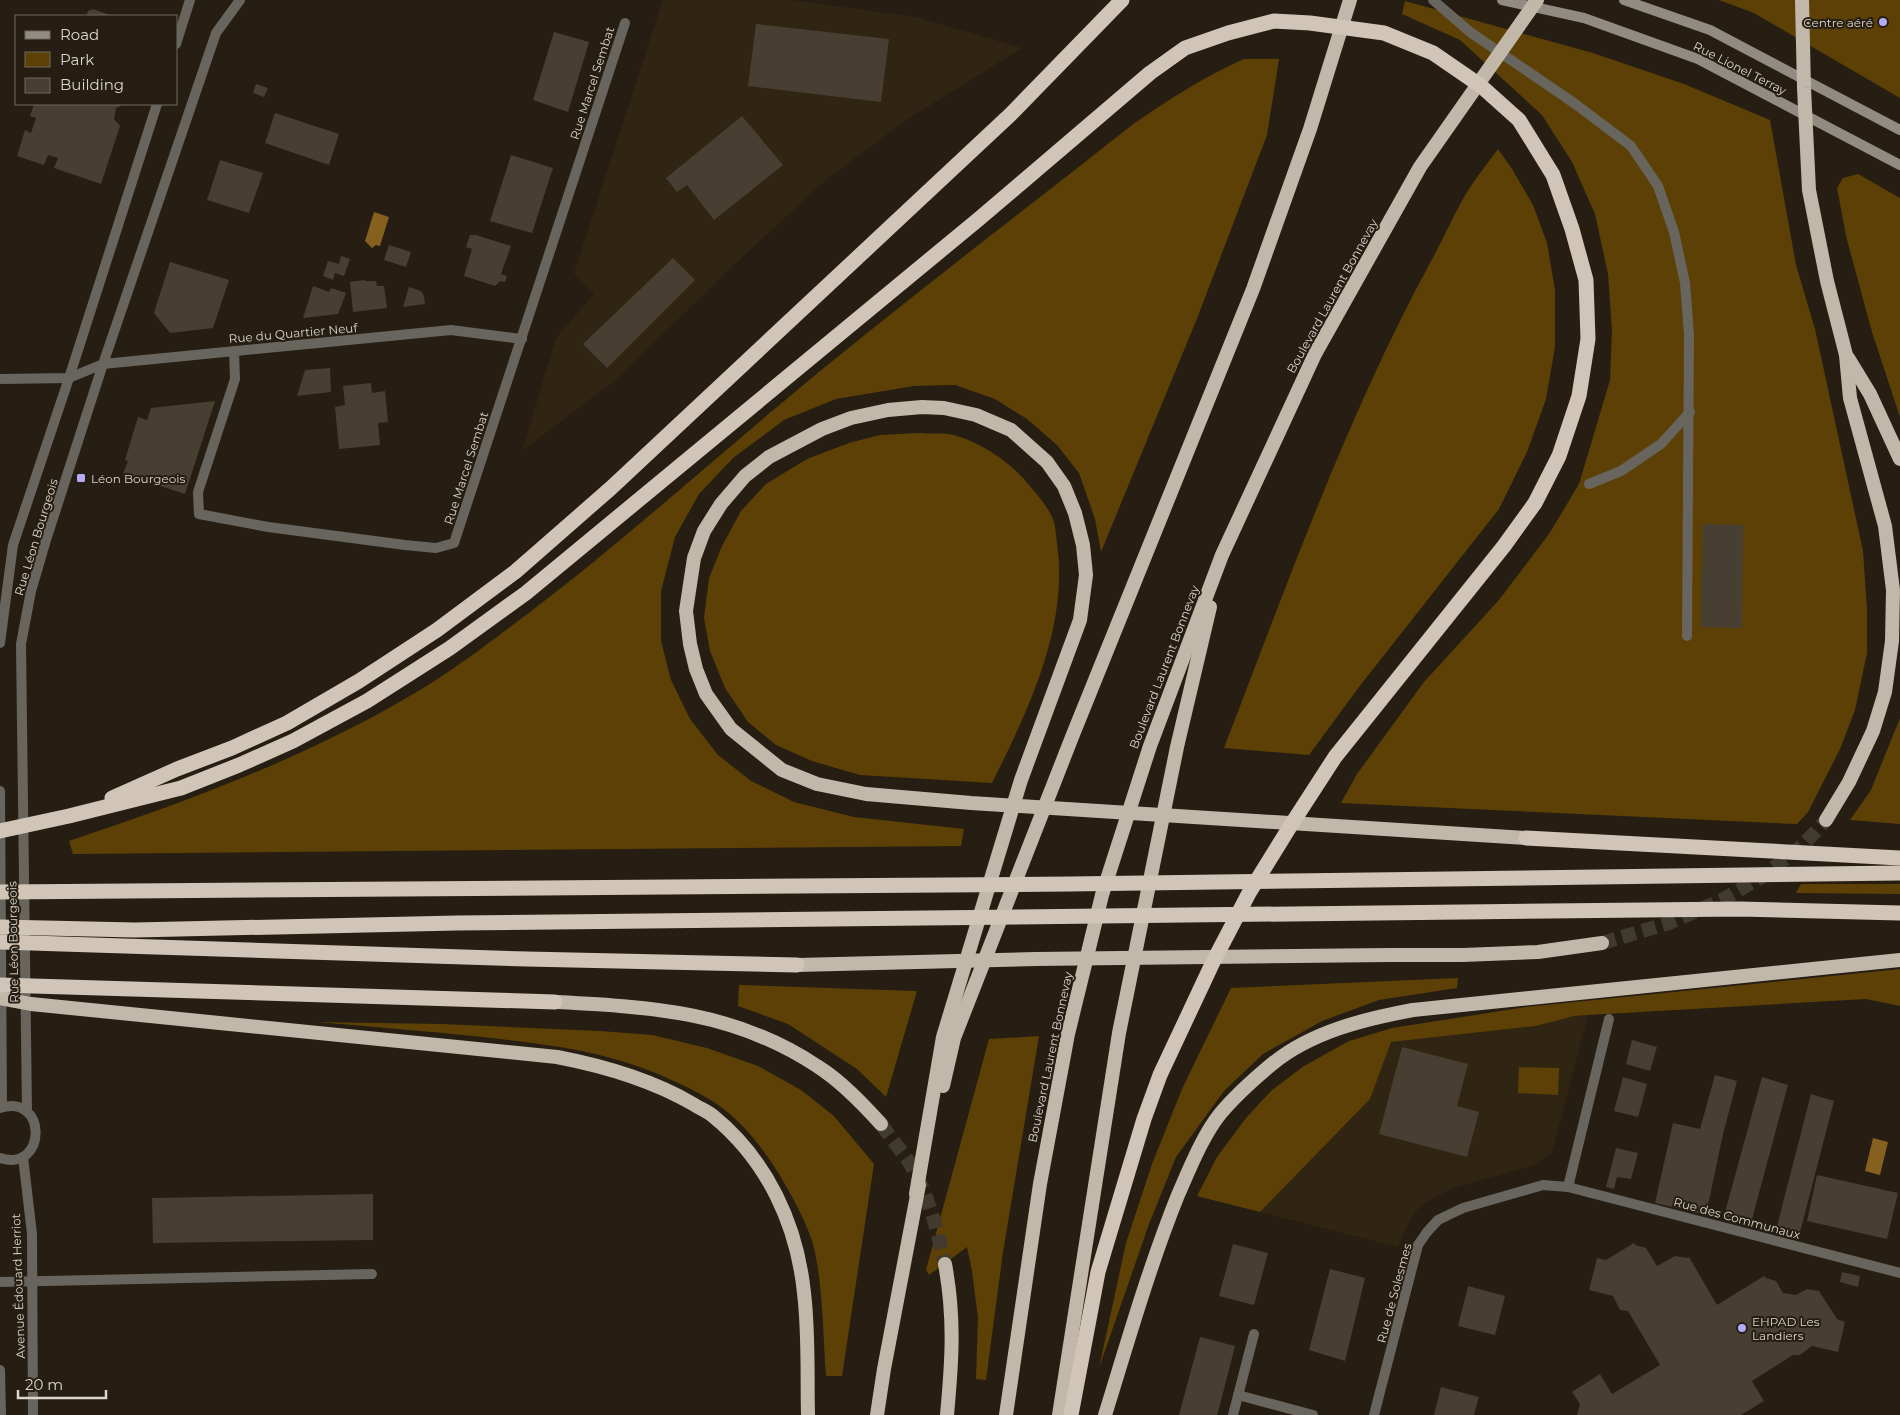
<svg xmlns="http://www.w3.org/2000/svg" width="1900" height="1415" font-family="Montserrat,sans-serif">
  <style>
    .built { fill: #302513 }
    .green { fill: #5d4006 }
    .water { fill: #85601e }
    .building { fill: #473f32 }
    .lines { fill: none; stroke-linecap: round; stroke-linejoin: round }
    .trunk-tunnel { stroke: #413a2e; stroke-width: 14; stroke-dasharray: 14 7; stroke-linecap: butt }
    .service { stroke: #68645e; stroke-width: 10 }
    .minor { stroke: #68645e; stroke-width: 10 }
    .tertiary { stroke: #68645e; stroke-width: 10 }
    .secondary { stroke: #928b82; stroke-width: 10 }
    .trunk { stroke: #c1b8aa; stroke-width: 14 }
    .motorway { stroke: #d0c5b6; stroke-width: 15 }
    .poi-dot { fill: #b4acf9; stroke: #261e12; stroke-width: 2 }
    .labels { text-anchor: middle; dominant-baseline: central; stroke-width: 4; stroke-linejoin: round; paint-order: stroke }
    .poi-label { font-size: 12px; fill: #dbd6ce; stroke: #261e12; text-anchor: start }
    .street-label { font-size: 12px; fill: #dbd6ce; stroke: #261e12 }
  </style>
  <rect width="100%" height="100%" fill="#261e12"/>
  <g class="built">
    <path d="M 663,0 L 792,0 L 915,17 L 1022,48 L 905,121 L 827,179 L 738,261 L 618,378 L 522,451 L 556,338 L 594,294 L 574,273 Z"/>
    <path d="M 1588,1015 L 1552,1153 L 1534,1165 L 1450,1189 L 1419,1207 L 1408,1224 L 1398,1247 L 1260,1212 L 1370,1099 L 1391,1042 L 1536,1026 L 1574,1016 Z"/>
  </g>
  <g class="green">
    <path d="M 1719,0 L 1900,0 L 1900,98 L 1754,13 Z"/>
    <path d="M 1405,1 L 1593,53 L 1684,84 L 1770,120 L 1796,265 L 1815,329 L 1863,551 L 1867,608 L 1867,653 L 1855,710 L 1840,749 L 1808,812 L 1797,824 L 1341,803 L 1357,774 L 1424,682 L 1499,600 L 1549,534 L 1579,484 L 1610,380 L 1612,330 L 1608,274 L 1595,214 L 1572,162 L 1542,115 L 1460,40 L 1402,14 Z"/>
    <path d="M 1244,59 L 1279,59 L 1267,135 L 1198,316 L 1101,552 L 1095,519 L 1079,473 L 1057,445 L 1027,419 L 995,399 L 955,385 L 914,386 L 836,399 L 784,420 L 733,458 L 699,494 L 675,537 L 661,591 L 661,641 L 671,680 L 690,719 L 718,755 L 751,781 L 794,802 L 854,817 L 964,829 L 961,846 L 73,854 L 69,841 C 187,802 307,757 415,693 C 454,670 490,642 526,615 C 611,551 690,480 771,412 C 888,313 1012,220 1132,125 C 1168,100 1203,77 1244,59 Z"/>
    <path d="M 1498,149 L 1512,169 L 1533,205 L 1547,243 L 1555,290 L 1555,347 L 1546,399 L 1527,452 L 1499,509 L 1359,687 L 1309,755 L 1224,748 C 1287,585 1346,418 1430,263 C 1442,242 1451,220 1463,199 C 1472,182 1486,166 1498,149 Z"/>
    <path d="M 1858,174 L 1900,198 L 1900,417 L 1872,332 L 1847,240 L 1837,188 L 1843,178 Z"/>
    <path d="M 919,433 C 929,434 940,433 949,434 C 975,439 1006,459 1024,479 C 1033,490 1050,508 1054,522 C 1056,529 1056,537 1057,544 C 1069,626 1028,711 992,783 L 860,775 L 812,761 L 776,745 L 748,722 L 725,688 L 710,651 L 704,618 L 709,578 L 722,546 L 741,511 L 766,484 L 807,459 L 849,443 L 880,435 Z"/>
    <path d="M 1900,718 L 1900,824 L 1850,820 L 1871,790 Z"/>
    <path d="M 1801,884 L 1900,884 L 1900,894 L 1796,893 Z"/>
    <path d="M 1900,969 L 1900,1006 L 1866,999 L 1588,1015 L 1574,1016 L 1536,1026 L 1391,1042 L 1370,1099 L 1260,1212 L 1197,1196 L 1217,1157 L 1246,1118 L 1272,1090 L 1304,1066 L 1349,1041 L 1392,1028 L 1526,1007 Z"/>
    <path d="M 1458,978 L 1457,988 L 1379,1000 L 1322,1021 L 1263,1054 L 1224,1091 L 1176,1157 L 1149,1224 L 1099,1368 L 1126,1243 L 1152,1164 L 1182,1089 L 1231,988 Z"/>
    <path d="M 739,985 L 917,991 L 886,1097 L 857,1069 L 788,1024 L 738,1006 Z"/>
    <path d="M 317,1022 L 442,1024 L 600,1031 L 652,1035 L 707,1048 L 758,1066 L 801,1090 L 834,1116 L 874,1164 L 842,1376 L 826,1376 C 823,1336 823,1283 813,1244 C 807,1224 796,1204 786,1186 C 771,1159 750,1130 725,1110 C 710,1098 693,1090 676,1082 C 611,1051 553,1045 482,1037 C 427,1031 372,1027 317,1022 Z"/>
    <path d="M 1039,1036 L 1003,1252 L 986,1380 L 976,1379 L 978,1318 L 972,1271 L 967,1247 L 929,1275 L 926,1270 L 989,1039 Z"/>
    <path d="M 1519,1067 L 1559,1068 L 1558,1095 L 1518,1093 Z"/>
  </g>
  <g class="water">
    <path d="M 374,212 L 389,217 L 380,246 L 376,245 L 372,248 L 365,241 Z"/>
    <path d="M 1873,1138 L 1888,1142 L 1880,1175 L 1865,1171 Z"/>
  </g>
  <g class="building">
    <path d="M 93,9 L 113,16 L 86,16 L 88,11 Z"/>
    <path d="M 756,24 L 889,39 L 881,102 L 748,86 Z"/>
    <path d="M 554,32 L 589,42 L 568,112 L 533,100 Z"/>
    <path d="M 256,84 L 268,88 L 264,97 L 253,93 Z"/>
    <path d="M 34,104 L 125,104 L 116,108 L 114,119 L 120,126 L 101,184 L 54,168 L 58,158 L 48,155 L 44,165 L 17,156 L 25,130 L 31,133 L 36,118 L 30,116 Z"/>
    <path d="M 275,113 L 339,134 L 329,165 L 265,143 Z"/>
    <path d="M 742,116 L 783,165 L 714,220 L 687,185 L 677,192 L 666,178 Z"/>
    <path d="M 511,155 L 553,168 L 532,233 L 490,221 Z"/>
    <path d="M 220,160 L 263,173 L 249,213 L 207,200 Z"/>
    <path d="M 470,235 L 476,235 L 511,246 L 501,274 L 507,276 L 505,282 L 500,281 L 495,286 L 464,276 L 472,249 L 466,247 Z"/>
    <path d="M 389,245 L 411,252 L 406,267 L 384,260 Z"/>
    <path d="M 341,256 L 350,259 L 344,276 L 335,273 L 333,280 L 323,276 L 328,261 L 339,264 Z"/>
    <path d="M 673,258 L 695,280 L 607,368 L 583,344 Z"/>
    <path d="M 170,262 L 229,280 L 213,328 L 170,333 L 154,313 Z"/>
    <path d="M 365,280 L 365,281 L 376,281 L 377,286 L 384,286 L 387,308 L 353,312 L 350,282 Z"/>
    <path d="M 313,286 L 329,292 L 331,288 L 346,293 L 338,314 L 303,318 Z"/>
    <path d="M 409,287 L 421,291 L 424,296 L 425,304 L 403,307 Z"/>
    <path d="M 330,368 L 331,392 L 297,396 L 305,370 Z"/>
    <path d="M 371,383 L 372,393 L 385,391 L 388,422 L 378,423 L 380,445 L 339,449 L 335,407 L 345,405 L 343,386 Z"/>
    <path d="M 215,401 L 185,494 L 123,474 L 128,461 L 125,460 L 138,417 L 147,420 L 151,408 Z"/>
    <path d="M 1703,524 L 1743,525 L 1742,628 L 1701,627 Z"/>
    <path d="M 1632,1040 L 1657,1047 L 1650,1071 L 1626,1064 Z"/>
    <path d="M 1402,1047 L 1468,1064 L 1457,1106 L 1479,1112 L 1467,1157 L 1379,1134 Z"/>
    <path d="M 1715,1075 L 1737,1081 L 1723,1134 L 1706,1215 L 1655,1203 L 1673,1123 L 1700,1129 Z"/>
    <path d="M 1623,1077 L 1647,1084 L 1638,1117 L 1614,1111 Z"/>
    <path d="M 1762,1077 L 1788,1085 L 1751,1223 L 1724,1216 Z"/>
    <path d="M 1811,1094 L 1834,1101 L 1799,1236 L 1776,1230 Z"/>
    <path d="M 1616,1148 L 1638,1153 L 1631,1179 L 1617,1177 L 1614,1189 L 1606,1187 Z"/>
    <path d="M 1817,1175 L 1898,1193 L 1887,1239 L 1807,1221 Z"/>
    <path d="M 373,1194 L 373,1240 L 153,1243 L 152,1198 Z"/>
    <path d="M 1634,1243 L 1635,1245 L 1646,1248 L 1657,1266 L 1675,1256 L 1687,1258 L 1689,1257 L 1717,1305 L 1764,1276 L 1766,1278 L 1776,1281 L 1783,1293 L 1796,1295 L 1807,1289 L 1819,1291 L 1837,1319 L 1845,1322 L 1838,1352 L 1812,1346 L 1800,1355 L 1793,1355 L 1752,1381 L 1764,1401 L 1741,1415 L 1577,1415 L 1580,1404 L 1572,1392 L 1600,1374 L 1612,1394 L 1660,1365 L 1628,1311 L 1620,1310 L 1613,1296 L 1589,1290 L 1597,1258 L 1606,1260 Z"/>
    <path d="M 1233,1244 L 1268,1253 L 1254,1305 L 1219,1296 Z"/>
    <path d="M 1330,1269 L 1365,1278 L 1345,1361 L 1309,1350 Z"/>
    <path d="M 1842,1272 L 1860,1276 L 1858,1287 L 1840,1282 Z"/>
    <path d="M 1468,1286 L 1505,1296 L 1495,1335 L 1458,1326 Z"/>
    <path d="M 1200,1337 L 1235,1346 L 1221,1401 L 1217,1415 L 1179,1415 Z"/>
    <path d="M 1441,1387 L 1479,1397 L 1474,1415 L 1434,1415 Z"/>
  </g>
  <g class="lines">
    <g class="trunk-tunnel">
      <path d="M 1602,943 L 1669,923 L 1724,899 L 1763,876 L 1803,845 L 1826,820"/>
      <path d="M 881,1124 C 890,1137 900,1149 909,1162 C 928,1193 937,1229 945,1264"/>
    </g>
    <g class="service">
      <path d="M 1433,0 L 1470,32 L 1574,103 L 1631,146 L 1658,186 L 1674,232 L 1685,283 L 1689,335 L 1687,636"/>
      <path d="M 1589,484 L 1621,471 L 1661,444 L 1690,412"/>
    </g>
    <g class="minor">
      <path d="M 234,351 L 235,379 L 198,492 L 199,514 L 268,527 L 405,545 L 436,548 L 454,543 L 625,23"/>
      <path d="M 0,379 L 69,378 L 103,364 L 451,330 L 522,339"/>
      <path d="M 1568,1187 L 1900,1273"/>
      <path d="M 0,1282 L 372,1274"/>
      <path d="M 1238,1395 L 1313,1415"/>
      <path d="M 1233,1415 L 1254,1334"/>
      <path d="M 1374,1415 L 1418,1245 L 1427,1232 L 1438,1220 L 1463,1208 L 1543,1185 L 1568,1187 L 1609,1019"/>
    </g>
    <g class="tertiary">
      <path d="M 176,44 L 190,0"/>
      <path d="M 0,643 L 13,545 L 69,378 L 157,104"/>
      <path d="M 0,791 L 2,1107"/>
      <path d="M 0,1108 C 48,1093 47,1173 0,1158"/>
      <path d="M 27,1112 L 21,644 L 31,591 L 46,540 L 103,364 L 216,33 L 240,0"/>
      <path d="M 23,1157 L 32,1234 L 33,1415"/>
      <path d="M 0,1370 L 1,1415"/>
    </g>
    <g class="secondary">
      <path d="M 1502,0 L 1584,18 L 1698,59 L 1900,165"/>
      <path d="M 1624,0 L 1710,30 L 1900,130"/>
    </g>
    <g class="trunk">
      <path d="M 1802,0 L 1804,88 L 1809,190 L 1827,281 L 1846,355 L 1850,398 L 1885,526 L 1893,590 L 1892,641 L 1885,692 L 1873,731 L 1849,782 L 1826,820"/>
      <path d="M 1848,358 L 1870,394 L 1900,459"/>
      <path d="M 797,965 L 1036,959 L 1389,955 L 1463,955 L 1538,952 L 1602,943"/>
      <path d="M 0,998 L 31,1004 L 557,1057 C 604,1066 652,1080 693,1104 C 699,1108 707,1111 713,1116 C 767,1160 797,1224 804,1293 C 809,1334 807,1375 808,1415"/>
      <path d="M 555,1002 C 651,1007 734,1011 817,1066 C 841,1081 862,1103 881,1124"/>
      <path d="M 943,1086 L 954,1038 L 1072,737 L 1253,289 L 1310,129 L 1350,0"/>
      <path d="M 916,1194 L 943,1037 L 1021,780 L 1080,620 L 1086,575 L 1083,545 L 1075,513 L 1064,486 L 1047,462 L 1011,430 L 976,415 L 944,408 L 922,407 L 888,410 L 851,418 L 822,429 L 769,457 L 745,476 L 721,504 L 704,531 L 694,558 L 686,611 L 690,644 L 696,669 L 706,694 L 731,729 L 782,770 L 817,784 L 866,794 L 971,803 L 1526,838"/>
      <path d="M 945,1264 C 955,1318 952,1361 947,1415"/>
      <path d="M 877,1415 L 884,1369 L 919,1185"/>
      <path d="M 1006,1415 L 1040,1184 L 1068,1034 L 1102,895 L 1150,746 L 1222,555 L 1315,354 L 1420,167 L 1537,0"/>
      <path d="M 1059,1415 L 1119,1033 L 1177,747 L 1210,607"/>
      <path d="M 1105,1415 C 1128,1341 1149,1267 1178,1195 C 1189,1170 1203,1135 1220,1114 C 1235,1096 1254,1079 1272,1064 C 1311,1032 1364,1019 1413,1010 L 1900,960"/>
    </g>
    <g class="motorway">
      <path d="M 112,798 L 177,769 L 232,748 L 287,723 L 359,681 L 437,630 L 515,572 L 611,488 L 1011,114 L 1122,0"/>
      <path d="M 0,831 L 69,816 L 181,788 L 239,765 L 293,741 L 367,701 L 450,648 L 526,593 L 980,218 L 1150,73 L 1185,48 L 1228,33 L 1274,21 L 1310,23 L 1384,33 L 1433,53 L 1481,86 L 1519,120 L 1553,175 L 1572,229 L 1586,280 L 1588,339 L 1579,396 L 1559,456 L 1535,503 L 1504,546 L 1335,757 L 1291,825 L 1249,893 L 1213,962 L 1160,1075 L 1144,1119 L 1098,1272 L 1071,1415"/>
      <path d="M 1526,838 L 1900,858"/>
      <path d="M 0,892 L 1070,884 L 1900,873"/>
      <path d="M 0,927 L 135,930 L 457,923 L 1740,909 L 1900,913"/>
      <path d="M 0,942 L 527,959 L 797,965"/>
      <path d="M 0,985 L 555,1002"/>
    </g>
  </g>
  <g class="poi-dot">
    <circle cx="1883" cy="22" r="5"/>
    <rect x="76" y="473" width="10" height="10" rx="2.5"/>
    <circle cx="1742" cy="1328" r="5"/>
  </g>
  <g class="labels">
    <g class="poi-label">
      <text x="1873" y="22" text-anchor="end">Centre aéré</text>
      <text x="91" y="478">Léon Bourgeois</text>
      <text x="1752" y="1321">EHPAD Les<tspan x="1752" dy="14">Landiers</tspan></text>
    </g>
    <g class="street-label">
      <text transform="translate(1740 68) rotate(27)">Rue Lionel Terray</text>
      <text transform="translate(592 83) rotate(-72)">Rue Marcel Sembat</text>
      <text transform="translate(1332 296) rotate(-61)">Boulevard Laurent Bonnevay</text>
      <text transform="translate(293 333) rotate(-5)">Rue du Quartier Neuf</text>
      <text transform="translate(466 468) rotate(-72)">Rue Marcel Sembat</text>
      <text transform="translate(36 537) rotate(-73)">Rue Léon Bourgeois</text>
      <text transform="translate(1164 667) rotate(-69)">Boulevard Laurent Bonnevay</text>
      <text transform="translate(13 942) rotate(-91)">Rue Léon Bourgeois</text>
      <text transform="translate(1050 1057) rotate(-78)">Boulevard Laurent Bonnevay</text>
      <text transform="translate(1737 1218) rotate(15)">Rue des Communaux</text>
      <text transform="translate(18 1286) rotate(-92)">Avenue Édouard Herriot</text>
      <text transform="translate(1394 1293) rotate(-75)">Rue de Solesmes</text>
    </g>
  </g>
  <rect x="15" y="15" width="162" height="90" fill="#261e12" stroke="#6e685d"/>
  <rect x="25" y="31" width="25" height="8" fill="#928b82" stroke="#6e685d"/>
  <text x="60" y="40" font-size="15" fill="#dbd6ce">Road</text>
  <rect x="25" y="52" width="25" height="15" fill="#5d4006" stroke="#6e685d"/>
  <text x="60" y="65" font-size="15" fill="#dbd6ce">Park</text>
  <rect x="25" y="78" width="25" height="15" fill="#473f32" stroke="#6e685d"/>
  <text x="60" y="90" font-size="15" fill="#dbd6ce">Building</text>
  <path d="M18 1390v8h88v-8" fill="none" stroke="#dbd6ce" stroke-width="2.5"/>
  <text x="25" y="1390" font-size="15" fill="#dbd6ce" stroke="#261e12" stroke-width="4" paint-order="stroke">20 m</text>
</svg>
